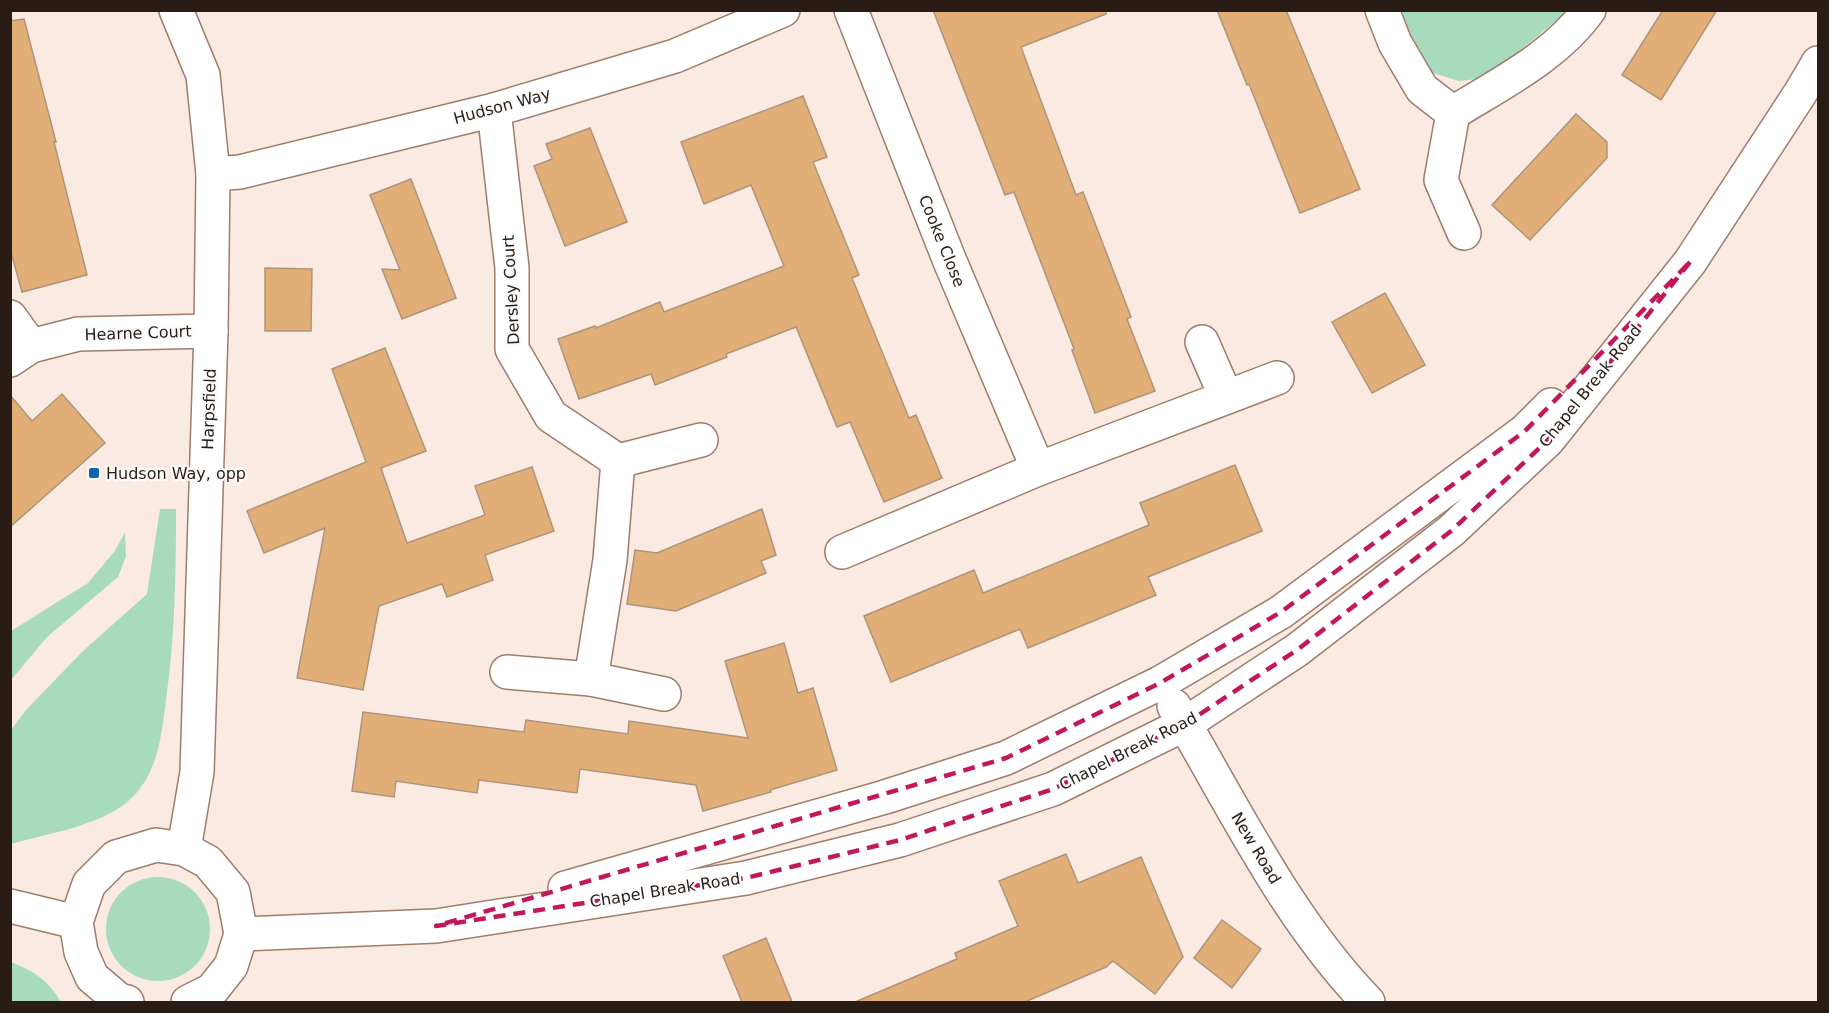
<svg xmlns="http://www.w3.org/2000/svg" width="1829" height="1013" font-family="'DejaVu Sans',sans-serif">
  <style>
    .green { fill: #a8dabe }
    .building { fill: #e1ae78; stroke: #af9479; stroke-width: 1.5 }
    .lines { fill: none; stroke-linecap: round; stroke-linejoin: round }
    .street-casing { stroke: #9e7d6a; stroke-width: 36 }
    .street { stroke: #fff; stroke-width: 33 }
    .marked { fill: none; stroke: #c2185b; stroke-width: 4.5; stroke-dasharray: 12 8; stroke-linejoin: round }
    .poi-dot { fill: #0b64b1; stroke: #fbfbfb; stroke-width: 2 }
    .labels { text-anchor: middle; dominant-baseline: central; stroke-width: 4.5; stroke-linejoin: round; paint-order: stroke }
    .street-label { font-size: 16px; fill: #291c15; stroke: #fbfbfb }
    .poi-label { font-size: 16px; fill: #291c15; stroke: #fbfbfb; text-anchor: start }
  </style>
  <rect width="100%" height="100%" fill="#faeae2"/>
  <g class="green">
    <path d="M 1398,11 L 1568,11 L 1486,78 L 1459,81 L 1433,73 L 1413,47 Z"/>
    <path d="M 160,509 L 176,509 C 176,573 175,636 166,700 C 163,722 161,746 152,767 C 147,781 135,797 122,806 C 92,827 46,834 11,844 L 11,730 L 27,709 L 83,651 L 147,594 Z"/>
    <path d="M 125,533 L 126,556 L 118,577 L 47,637 L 11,680 L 11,631 L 88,583 L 114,552 Z"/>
    <circle cx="158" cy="929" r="52"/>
    <path d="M 11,962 C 35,972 47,979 61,1002 L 11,1002 Z"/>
  </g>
  <g class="building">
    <path d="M 933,10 L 1106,10 L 1106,14 L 1021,47 L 1076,195 L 1083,192 L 1131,317 L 1127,319 L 1155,391 L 1095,413 L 1072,350 L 1074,349 L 1014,192 L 1005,195 Z"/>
    <path d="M 1217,10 L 1286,10 L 1360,189 L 1300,213 L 1249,84 L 1247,85 Z"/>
    <path d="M 1663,10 L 1717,10 L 1661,100 L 1622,75 Z"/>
    <path d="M 24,19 L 56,142 L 54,142 L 87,275 L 22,292 L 10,249 L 10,21 Z"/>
    <path d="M 803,96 L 827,157 L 813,162 L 859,275 L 852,278 L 909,418 L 916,415 L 942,478 L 884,502 L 850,422 L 837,427 L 796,327 L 726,354 L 727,357 L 655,385 L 651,374 L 579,399 L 558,339 L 595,326 L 596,328 L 660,302 L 664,312 L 784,266 L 751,185 L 704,204 L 681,142 Z"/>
    <path d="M 1576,114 L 1607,142 L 1607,158 L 1530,240 L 1492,205 Z"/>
    <path d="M 590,128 L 627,222 L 565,246 L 534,166 L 552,159 L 546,144 Z"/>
    <path d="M 411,179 L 456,298 L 402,319 L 382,269 L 400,270 L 370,195 Z"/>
    <path d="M 265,268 L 312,269 L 311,331 L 265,331 Z"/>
    <path d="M 1385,293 L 1425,365 L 1372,393 L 1332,322 Z"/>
    <path d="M 385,348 L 426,451 L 381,468 L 407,543 L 485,515 L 475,486 L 532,467 L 554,531 L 485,555 L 493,580 L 447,597 L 442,584 L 379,606 L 363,690 L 297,678 L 325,528 L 264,553 L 247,511 L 366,462 L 332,369 Z"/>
    <path d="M 62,394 L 105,443 L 10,527 L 10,395 L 32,421 Z"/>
    <path d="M 1235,465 L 1262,531 L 1148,577 L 1156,595 L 1028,648 L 1020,629 L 891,682 L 864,616 L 974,570 L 983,593 L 1149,525 L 1140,503 Z"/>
    <path d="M 762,509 L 776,555 L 761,561 L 766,573 L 676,611 L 627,604 L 635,550 L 657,553 Z"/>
    <path d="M 784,643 L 798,693 L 813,688 L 837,770 L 770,790 L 771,792 L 703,811 L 696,785 L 580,769 L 577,793 L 479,780 L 477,793 L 396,781 L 394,797 L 352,791 L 363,712 L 524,732 L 526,720 L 628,734 L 629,721 L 748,738 L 725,661 Z"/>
    <path d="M 1066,854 L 1078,883 L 1141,857 L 1183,957 L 1155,994 L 1113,961 L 1106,967 L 1025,1002 L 855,1002 L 957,959 L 955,953 L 1018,926 L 999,881 Z"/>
    <path d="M 1222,920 L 1261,949 L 1232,988 L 1194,958 Z"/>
    <path d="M 766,938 L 792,1002 L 742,1002 L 723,956 Z"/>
  </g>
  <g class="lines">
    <defs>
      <g id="street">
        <path d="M 176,10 L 203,75 L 213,174 L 211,331 L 197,772 L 184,849"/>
        <path d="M 851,10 L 949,259 L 1038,469 L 1277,378"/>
        <path d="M 1382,10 L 1395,43 L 1422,89 L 1453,113 C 1501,83 1555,57 1589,10"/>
        <path d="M 494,110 L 512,268 L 512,349 L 551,416 L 618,461 L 610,560 L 591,679 L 507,672"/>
        <path d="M 1453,113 L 1441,180 L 1464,233"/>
        <path d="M 213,174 L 240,172 L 494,110 L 675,56 L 783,10"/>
        <path d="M 10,317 L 31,346"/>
        <path d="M 1202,342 L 1226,397"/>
        <path d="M 10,360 L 31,346 L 78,334 L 211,331"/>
        <path d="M 618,461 L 701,440"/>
        <path d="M 842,552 L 1038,469"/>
        <path d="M 591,679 L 664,694"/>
        <path d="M 1174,706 C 1234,807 1286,917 1368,1002"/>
        <path d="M 565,888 L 885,797 L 1006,758 L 1160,683 L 1281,612 L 1525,431 L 1551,405"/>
        <path d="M 10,906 L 76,922"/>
        <path d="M 241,934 L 436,926 L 746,878 L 900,840 L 1053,789 L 1185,724 L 1297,650 L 1451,531 L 1548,440 L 1690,262 L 1801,92 L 1818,63"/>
        <path d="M 127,1002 L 119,1000 L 92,977 L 81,952 L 76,922 L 89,884 L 116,857 L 156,845 L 184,849 L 208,862 L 233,892 L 241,934 L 231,966 L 212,990 L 188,1002"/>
      </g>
    </defs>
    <use href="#street" class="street-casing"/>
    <use href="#street" class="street"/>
  </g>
  <path class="marked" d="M 1690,262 L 1548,440 L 1451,531 L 1297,650 L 1185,724 L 1053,789 L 900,840 L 746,878 L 436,926 L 1006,758 L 1160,683 L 1281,612 L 1525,431 Z"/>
  <rect class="poi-dot" x="88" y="467" width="12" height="12" rx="3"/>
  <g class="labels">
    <g class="street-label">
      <text transform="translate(502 106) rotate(-15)">Hudson Way</text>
      <text transform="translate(942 241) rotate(68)">Cooke Close</text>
      <text transform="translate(511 290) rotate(-93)">Dersley Court</text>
      <text transform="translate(138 333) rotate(-2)">Hearne Court</text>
      <text transform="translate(1590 386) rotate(-51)">Chapel Break Road</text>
      <text transform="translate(209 409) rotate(-88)">Harpsfield</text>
      <text transform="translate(1128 751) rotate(-27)">Chapel Break Road</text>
      <text transform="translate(1256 848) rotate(59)">New Road</text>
      <text transform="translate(665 890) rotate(-9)">Chapel Break Road</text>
    </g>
    <g class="poi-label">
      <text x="106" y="473">Hudson Way, opp</text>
    </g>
  </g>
  <rect width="1829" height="1013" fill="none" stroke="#291c15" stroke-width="24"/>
</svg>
